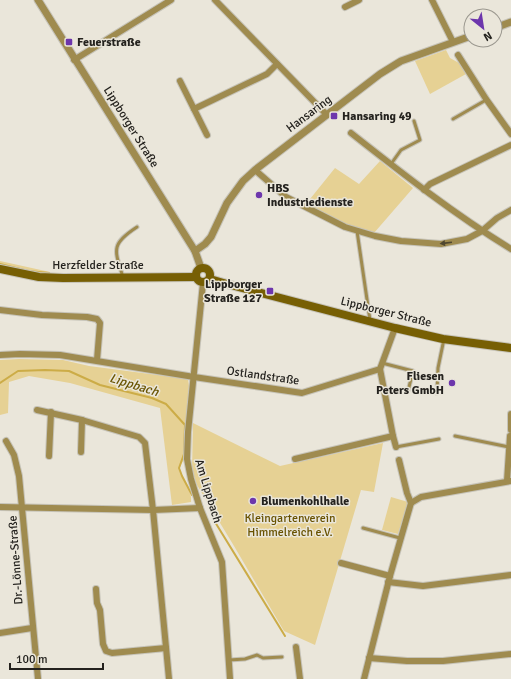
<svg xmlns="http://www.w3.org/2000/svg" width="511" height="679" font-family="Signika,sans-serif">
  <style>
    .green { fill: #e6d194 }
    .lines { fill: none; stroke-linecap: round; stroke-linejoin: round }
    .stream { stroke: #ccac47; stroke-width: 2 }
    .service-casing { stroke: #c6c3b8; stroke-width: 5 }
    .minor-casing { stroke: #c6c3b8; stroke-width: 8 }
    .tertiary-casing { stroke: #c6c3b8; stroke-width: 9 }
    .secondary-casing { stroke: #c6c3b8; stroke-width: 10 }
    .service { stroke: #9f8b4f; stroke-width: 3 }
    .minor { stroke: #9f8b4f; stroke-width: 6 }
    .tertiary { stroke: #9f8b4f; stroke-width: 7 }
    .secondary { stroke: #775f04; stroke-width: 8 }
    .oneway { fill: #4f472f }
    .poi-dot { fill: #6d36ac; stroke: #eae6da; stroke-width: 1.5 }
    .labels { text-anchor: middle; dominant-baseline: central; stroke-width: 3; stroke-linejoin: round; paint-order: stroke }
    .poi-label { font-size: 12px; font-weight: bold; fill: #24221e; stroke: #eae6da; text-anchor: start }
    .street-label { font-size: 12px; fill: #24221e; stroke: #eae6da }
    .park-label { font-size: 12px; fill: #685200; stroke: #eae6da }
    .water-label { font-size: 13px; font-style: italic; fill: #6a5503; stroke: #eae6da }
  </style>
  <rect width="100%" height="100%" fill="#eae6da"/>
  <g class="green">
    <path d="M 446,50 L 450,58 L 459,63 L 466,74 L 430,94 L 415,61 Z"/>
    <path d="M 380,161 L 413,188 L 374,233 L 348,225 L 306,204 L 335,168 L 359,184 Z"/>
    <path d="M 0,261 L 50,272 L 51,275 L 0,266 Z"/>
    <path d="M 19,359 L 63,360 L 89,366 L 188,379 L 189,386 L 184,459 C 183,462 180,465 180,468 C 181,480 193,490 191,502 L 172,505 L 160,408 L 70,383 L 29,376 L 9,382 L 8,413 L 0,415 L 0,360 Z"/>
    <path d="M 193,423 L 280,466 L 383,443 L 374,492 L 361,490 L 315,645 L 284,631 L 234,546 L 197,485 L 192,471 Z"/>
    <path d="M 391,497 L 408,502 L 398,534 L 382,530 Z"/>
  </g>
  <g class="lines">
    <g class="stream">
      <path d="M 0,264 L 28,271 L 49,273"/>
      <path d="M 0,383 L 18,371 L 45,370 L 69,371 L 100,385 L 152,398 L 166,404 L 185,425 L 184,454 L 179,468 L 182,476 L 192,495"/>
      <path d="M 215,522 L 285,636"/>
    </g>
    <defs>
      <g id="service">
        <path d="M 453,119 L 486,100"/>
        <path d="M 391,164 L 401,150 L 420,140 L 414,121"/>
        <path d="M 357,231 L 370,320"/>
        <path d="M 123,277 C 114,249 111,244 137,227"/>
        <path d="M 382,363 L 413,371 L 408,391"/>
        <path d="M 437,393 L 438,368 L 444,339"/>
        <path d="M 455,436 L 509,447"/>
        <path d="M 396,447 L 439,439"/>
        <path d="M 363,528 L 400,538"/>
        <path d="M 229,660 L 245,659 L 257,655 L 263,658 L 282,657"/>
      </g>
      <g id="minor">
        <path d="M 215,0 L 327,115"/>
        <path d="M 432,0 L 453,42"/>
        <path d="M 345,7 L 359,0"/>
        <path d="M 458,55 L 486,99 L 511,134"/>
        <path d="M 74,60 L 171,0"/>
        <path d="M 180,81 L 207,135"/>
        <path d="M 194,109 L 267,74 L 277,64"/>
        <path d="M 351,133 C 403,174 454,214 511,249"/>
        <path d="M 255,170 L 286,197 L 345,227 L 375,236 L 401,241 L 441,244 L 467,239 L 482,231 L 497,218 L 511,210"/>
        <path d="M 424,190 L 430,184 L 511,145"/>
        <path d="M 203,283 L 188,432 L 187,459 L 191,479 L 200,508 L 222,562 L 230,679"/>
        <path d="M 0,310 L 42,315 L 87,317 L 97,319 L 100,323 L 97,360"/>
        <path d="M 0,355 L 20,354 L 60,355 L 194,377 L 302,393 L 380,369 L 395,328"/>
        <path d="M 37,410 L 82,420 L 139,437 L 145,443 L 153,510 L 169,679"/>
        <path d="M 511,414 L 511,430"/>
        <path d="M 393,436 L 396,447"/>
        <path d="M 6,441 L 14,455 L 19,476 L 38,679"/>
        <path d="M 81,452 L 82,420"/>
        <path d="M 49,456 L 51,412"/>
        <path d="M 295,459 L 393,436 L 380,369"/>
        <path d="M 507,481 L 510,436"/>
        <path d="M 411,503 L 421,497 L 511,481"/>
        <path d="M 0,507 L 153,510 L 200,508"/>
        <path d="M 341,563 L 390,576"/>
        <path d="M 388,582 L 423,586 L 511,575"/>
        <path d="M 96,589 L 97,603 L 100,610 L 103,644 L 106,651 L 112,653 L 166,648"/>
        <path d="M 0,633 L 32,628"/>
        <path d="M 296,647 L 300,679"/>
        <path d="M 369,658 L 407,661 L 443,661 L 511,654"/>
        <path d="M 364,679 L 390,576 L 411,503 L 407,493 L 399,460"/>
      </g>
      <g id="tertiary">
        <path d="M 38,0 L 195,251 L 201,268"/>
        <path d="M 495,28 L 511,22"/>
        <path d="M 195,251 L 205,244 L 211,237 L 227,203 L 243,181 L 255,170 L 380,74 L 401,61 L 471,36"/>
      </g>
      <g id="secondary">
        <circle cx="203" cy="275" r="7"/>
        <path d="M 0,269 L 39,277 L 63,278 L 196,277"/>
        <path d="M 210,279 L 227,284 L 395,328 L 443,339 L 511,348"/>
      </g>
    </defs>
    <use href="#service" class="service-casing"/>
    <use href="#minor" class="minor-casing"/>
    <use href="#tertiary" class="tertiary-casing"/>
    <use href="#secondary" class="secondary-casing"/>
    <use href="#service" class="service"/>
    <use href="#minor" class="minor"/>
    <use href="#tertiary" class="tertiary"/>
    <use href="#secondary" class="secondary"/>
  </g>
  <defs><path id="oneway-solid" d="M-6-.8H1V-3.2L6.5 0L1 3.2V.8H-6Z"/></defs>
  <use class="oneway" href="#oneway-solid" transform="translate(446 243) rotate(173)"/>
  <g class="poi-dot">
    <rect x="65" y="38" width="8" height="8" rx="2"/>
    <rect x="330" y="112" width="8" height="8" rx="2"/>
    <circle cx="259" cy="195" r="4"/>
    <rect x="266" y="287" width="8" height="8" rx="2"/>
    <circle cx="452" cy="383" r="4"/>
    <circle cx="253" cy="501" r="4"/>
  </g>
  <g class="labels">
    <g class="poi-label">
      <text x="77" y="42">Feuerstraße</text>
      <text x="342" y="116">Hansaring 49</text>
      <text x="267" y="188">HBS<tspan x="267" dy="14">Industriedienste</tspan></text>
      <text x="262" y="284" text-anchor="end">Lippborger<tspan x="262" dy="14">Straße 127</tspan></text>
      <text x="444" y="376" text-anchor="end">Fliesen<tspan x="444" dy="14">Peters GmbH</tspan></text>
      <text x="261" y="501">Blumenkohlhalle</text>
    </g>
    <g class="street-label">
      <text transform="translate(309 114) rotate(-37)">Hansaring</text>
      <text transform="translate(131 127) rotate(58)">Lippborger Straße</text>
      <text x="98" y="265">Herzfelder Straße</text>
      <text transform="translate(386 312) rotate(14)">Lippborger Straße</text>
      <text transform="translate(263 376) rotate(8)">Ostlandstraße</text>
      <text transform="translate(208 491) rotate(73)">Am Lippbach</text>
      <text transform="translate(16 560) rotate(-94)">Dr.-Lönne-Straße</text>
    </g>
    <g class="park-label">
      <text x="290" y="518">Kleingartenverein<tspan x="290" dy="14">Himmelreich e.V.</tspan></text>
    </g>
    <g class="water-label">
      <text transform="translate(134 385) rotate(17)">Lippbach</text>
    </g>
  </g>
  <g transform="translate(483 28) rotate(150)"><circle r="19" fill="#eae6da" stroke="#9b988f"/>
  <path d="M0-3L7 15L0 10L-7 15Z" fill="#6d36ac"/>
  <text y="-6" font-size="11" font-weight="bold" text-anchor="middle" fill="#24221e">N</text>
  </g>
  <path d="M10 663v6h93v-6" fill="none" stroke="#24221e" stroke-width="2"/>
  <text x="16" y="663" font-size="12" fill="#24221e" stroke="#eae6da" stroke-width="3" paint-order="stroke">100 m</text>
</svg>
